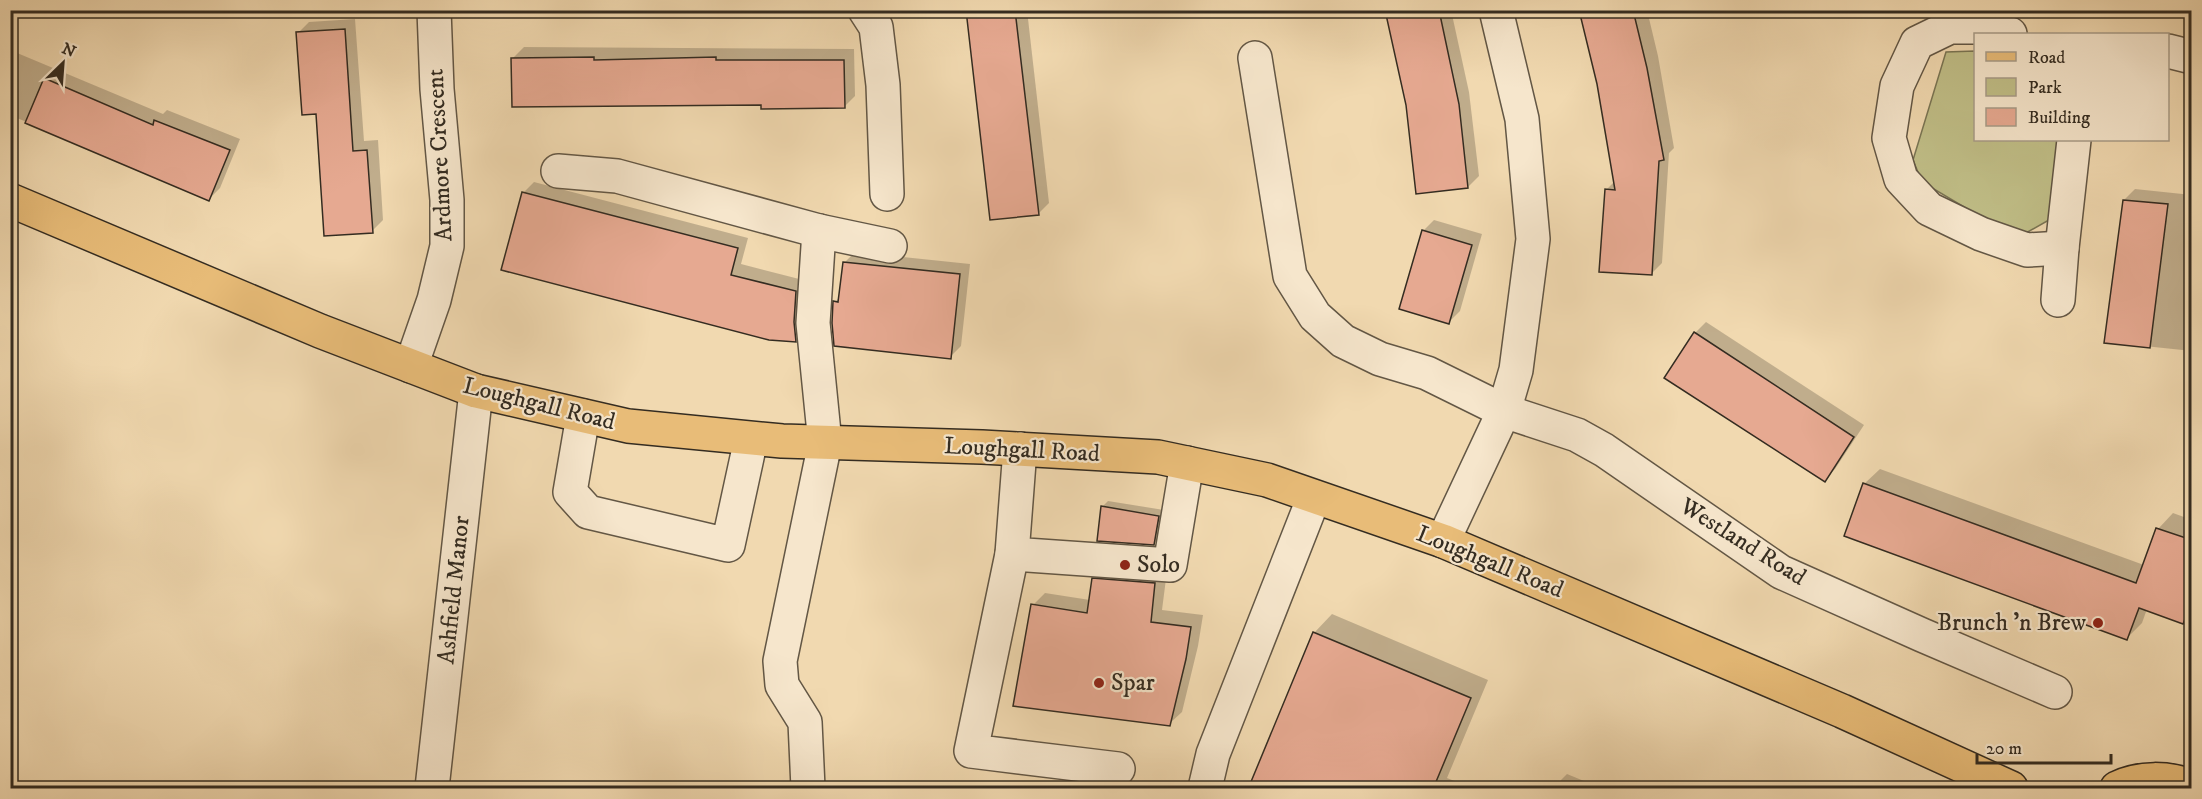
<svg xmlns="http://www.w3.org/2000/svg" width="2202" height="799" font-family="'IM FELL DW Pica',serif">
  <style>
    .green { fill: #c0be87; stroke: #7a7554; stroke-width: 1.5 }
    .shadow { fill: #0003 }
    .building { fill: #e6a991; stroke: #342c21; stroke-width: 1.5 }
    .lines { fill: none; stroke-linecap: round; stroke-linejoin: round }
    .minor-casing { stroke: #635745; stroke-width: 36 }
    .major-casing { stroke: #342c21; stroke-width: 36 }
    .minor { stroke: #f6e6cc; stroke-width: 33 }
    .major { stroke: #e8bc78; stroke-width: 33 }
    .poi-dot { fill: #8f2418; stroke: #f6e6cc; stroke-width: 2 }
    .labels { text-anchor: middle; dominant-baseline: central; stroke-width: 4.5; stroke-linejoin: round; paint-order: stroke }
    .street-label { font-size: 24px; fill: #342c21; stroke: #f6e6cc }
    .poi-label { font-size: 24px; fill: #342c21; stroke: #f6e6cc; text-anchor: start }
  </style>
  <rect width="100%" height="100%" fill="#f1d9b0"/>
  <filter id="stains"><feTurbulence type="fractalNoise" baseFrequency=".00333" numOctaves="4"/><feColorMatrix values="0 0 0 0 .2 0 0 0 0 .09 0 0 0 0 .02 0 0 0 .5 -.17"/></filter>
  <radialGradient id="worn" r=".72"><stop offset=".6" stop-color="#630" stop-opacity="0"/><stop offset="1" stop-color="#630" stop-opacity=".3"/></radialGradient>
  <path class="green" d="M 1975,51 L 1976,140 L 2059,140 L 2059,166 L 2049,220 L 2026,233 L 2001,229 L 1922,182 L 1913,160 L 1946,52 Z"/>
  <g class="shadow">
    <path d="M 967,10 L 1027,10 L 1049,203 L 1038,214 Z"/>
    <path d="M 1386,10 L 1451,10 L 1469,92 L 1479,176 L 1468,187 L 1407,104 Z"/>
    <path d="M 1581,10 L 1647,10 L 1658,56 L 1674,148 L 1669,153 L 1662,263 L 1651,274 L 1606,190 L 1615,181 L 1598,84 Z"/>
    <path d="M 355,19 L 364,141 L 378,140 L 383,220 L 372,231 L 317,113 L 298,33 L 309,22 Z"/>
    <path d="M 524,47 L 854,49 L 855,96 L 844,107 L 763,104 L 513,58 Z"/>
    <path d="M 10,50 L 163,114 L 167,110 L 240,139 L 220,188 L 209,199 L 10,115 Z"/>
    <path d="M 534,182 L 748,238 L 741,264 L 807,281 L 806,330 L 796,341 L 523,193 Z"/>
    <path d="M 2135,189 L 2192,195 L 2192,351 L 2106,342 L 2124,200 Z"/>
    <path d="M 1434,220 L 1482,234 L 1460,311 L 1449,322 L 1423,231 Z"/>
    <path d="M 855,252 L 970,264 L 961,346 L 950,357 L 835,302 L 841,296 L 844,263 Z"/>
    <path d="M 1706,322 L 1864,425 L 1835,469 L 1824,480 L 1695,333 Z"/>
    <path d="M 1880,469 L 2144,565 L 2158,529 L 2173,513 L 2192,520 L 2192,614 L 2182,623 L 2147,609 L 2142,623 L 2127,638 L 1864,484 Z"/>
    <path d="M 1108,501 L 1164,510 L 1159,538 L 1154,544 L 1102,507 Z"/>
    <path d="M 1106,567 L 1167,571 L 1162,610 L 1203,615 L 1198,646 L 1182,712 L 1169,724 L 1033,605 L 1045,593 L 1090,600 L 1093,579 Z"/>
    <path d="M 1332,614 L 1488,680 L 1447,778 L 1472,788 L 1249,788 L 1314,633 Z"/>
    <path d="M 1567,774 L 1601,788 L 1553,788 Z"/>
    <path d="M 1761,782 L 1775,788 L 1755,788 Z"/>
  </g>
  <g class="building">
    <path d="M 966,10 L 1015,10 L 1039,215 L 990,220 Z"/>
    <path d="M 1385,10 L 1439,10 L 1459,104 L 1468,188 L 1416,194 L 1406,105 Z"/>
    <path d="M 1579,10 L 1633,10 L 1647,68 L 1664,160 L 1659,161 L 1652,275 L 1599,272 L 1605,189 L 1615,190 L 1597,84 Z"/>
    <path d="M 345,29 L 353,151 L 367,150 L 373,233 L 324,236 L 316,114 L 302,115 L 296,32 Z"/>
    <path d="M 594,57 L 594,60 L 716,57 L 716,60 L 844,60 L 845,108 L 761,109 L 761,105 L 512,107 L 511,58 Z"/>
    <path d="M 44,78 L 153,125 L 154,120 L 230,150 L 209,201 L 25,123 Z"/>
    <path d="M 522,192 L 738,248 L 731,275 L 796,291 L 794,322 L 796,342 L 769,340 L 501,270 Z"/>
    <path d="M 2123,200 L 2168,204 L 2150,348 L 2104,343 Z"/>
    <path d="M 1422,230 L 1472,245 L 1449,324 L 1399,309 Z"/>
    <path d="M 843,262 L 960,274 L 951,359 L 834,346 L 832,323 L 833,301 L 838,302 Z"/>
    <path d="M 1694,332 L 1854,437 L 1825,482 L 1664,378 Z"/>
    <path d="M 1863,483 L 2136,583 L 2156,528 L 2192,540 L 2192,601 L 2183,624 L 2139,608 L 2127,640 L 1844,536 Z"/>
    <path d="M 1101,506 L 1159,516 L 1154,545 L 1097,541 Z"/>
    <path d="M 1092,578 L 1155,583 L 1151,622 L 1191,627 L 1186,659 L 1170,726 L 1013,706 L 1031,604 L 1087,613 Z"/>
    <path d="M 1313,632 L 1471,698 L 1433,789 L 1248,789 Z"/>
  </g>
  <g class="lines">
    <defs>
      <g id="minor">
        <path d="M 865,10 L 876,27 L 883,85 L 887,194"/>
        <path d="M 2010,34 L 1983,27 L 1950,27 L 1917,43 L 1897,86 L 1889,138 L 1901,179 L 1929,209 L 1981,234 L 2027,250 L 2062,248"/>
        <path d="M 2168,51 L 2192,57"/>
        <path d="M 1255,58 L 1290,276 L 1315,316 L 1343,341 L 1380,359 L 1427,373 L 1504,411 L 1577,435 L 1604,450 L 1781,572 L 1922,635 L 2055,692"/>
        <path d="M 558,171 L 617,176 L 819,231 L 890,246"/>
        <path d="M 2058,300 L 2062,248 L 2074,140"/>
        <path d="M 411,366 L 434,300 L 447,246 L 447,200 L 437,89 L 434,10"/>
        <path d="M 583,416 L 570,492 L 588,512 L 728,545 L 751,439"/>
        <path d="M 1020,449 L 1012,554 L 1170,565 L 1187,463"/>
        <path d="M 1443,541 L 1504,411 L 1516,370 L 1533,239 L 1522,119 L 1496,10"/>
        <path d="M 1012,554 L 971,751 L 1118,769"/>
        <path d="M 432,788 L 476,391"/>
        <path d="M 808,788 L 805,722 L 782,685 L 780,661 L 825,443 L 813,323 L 819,231"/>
        <path d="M 1205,788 L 1213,754 L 1314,497"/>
      </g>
      <g id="major">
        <path d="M 10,200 L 320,331 L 476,391 L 628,426 L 782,441 L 982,447 L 1158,457 L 1267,480 L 1443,541 L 1842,711 L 2011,788"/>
        <path d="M 2117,788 C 2139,777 2169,777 2192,787"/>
      </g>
    </defs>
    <use href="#minor" class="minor-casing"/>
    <use href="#major" class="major-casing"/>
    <use href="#minor" class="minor"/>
    <use href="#major" class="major"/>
  </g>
  <g class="poi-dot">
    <circle cx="1125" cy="565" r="6"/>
    <circle cx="2098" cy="623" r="6"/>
    <circle cx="1099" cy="683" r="6"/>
  </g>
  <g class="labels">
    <g class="street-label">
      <text transform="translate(440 155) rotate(-93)">Ardmore Crescent</text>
      <text transform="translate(539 404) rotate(14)">Loughgall Road</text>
      <text transform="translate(1022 450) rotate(3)">Loughgall Road</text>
      <text transform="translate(1743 542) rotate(32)">Westland Road</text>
      <text transform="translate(1490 562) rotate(22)">Loughgall Road</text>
      <text transform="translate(454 590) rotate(-84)">Ashfield Manor</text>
    </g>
    <g class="poi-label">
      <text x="1137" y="565">Solo</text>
      <text x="2086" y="623" text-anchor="end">Brunch 'n Brew</text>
      <text x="1111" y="683">Spar</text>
    </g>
  </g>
  <rect width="2202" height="799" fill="none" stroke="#f1d9b0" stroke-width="36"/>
  <rect x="12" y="12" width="2178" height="775" fill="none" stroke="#342c21" stroke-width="3"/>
  <rect x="18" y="18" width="2166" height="763" fill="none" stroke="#342c21" stroke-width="1.5"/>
  <rect x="1974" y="33" width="195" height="108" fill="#f6e6cc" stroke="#a89c88" stroke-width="1.5"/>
  <rect x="1986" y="52" width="30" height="9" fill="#e8bc78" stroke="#a89c88" stroke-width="1.5"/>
  <text x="2028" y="63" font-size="18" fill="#342c21">Road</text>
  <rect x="1986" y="78" width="30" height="18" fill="#c0be87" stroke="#a89c88" stroke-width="1.5"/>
  <text x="2028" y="93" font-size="18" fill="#342c21">Park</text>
  <rect x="1986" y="108" width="30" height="18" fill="#e6a991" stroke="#a89c88" stroke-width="1.5"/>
  <text x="2028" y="123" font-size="18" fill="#342c21">Building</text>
  <g transform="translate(63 63) rotate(25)" stroke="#f6e6cc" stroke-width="4.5" paint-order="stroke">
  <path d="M0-4.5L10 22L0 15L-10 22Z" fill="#342c21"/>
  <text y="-9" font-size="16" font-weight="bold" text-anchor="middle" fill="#342c21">N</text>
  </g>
  <path d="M1977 754v9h134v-9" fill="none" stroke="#342c21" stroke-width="3"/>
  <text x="1986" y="754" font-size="18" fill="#342c21" stroke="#f6e6cc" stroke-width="4.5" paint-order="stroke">20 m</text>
  <rect width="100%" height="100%" filter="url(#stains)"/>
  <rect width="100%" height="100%" fill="url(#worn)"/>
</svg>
